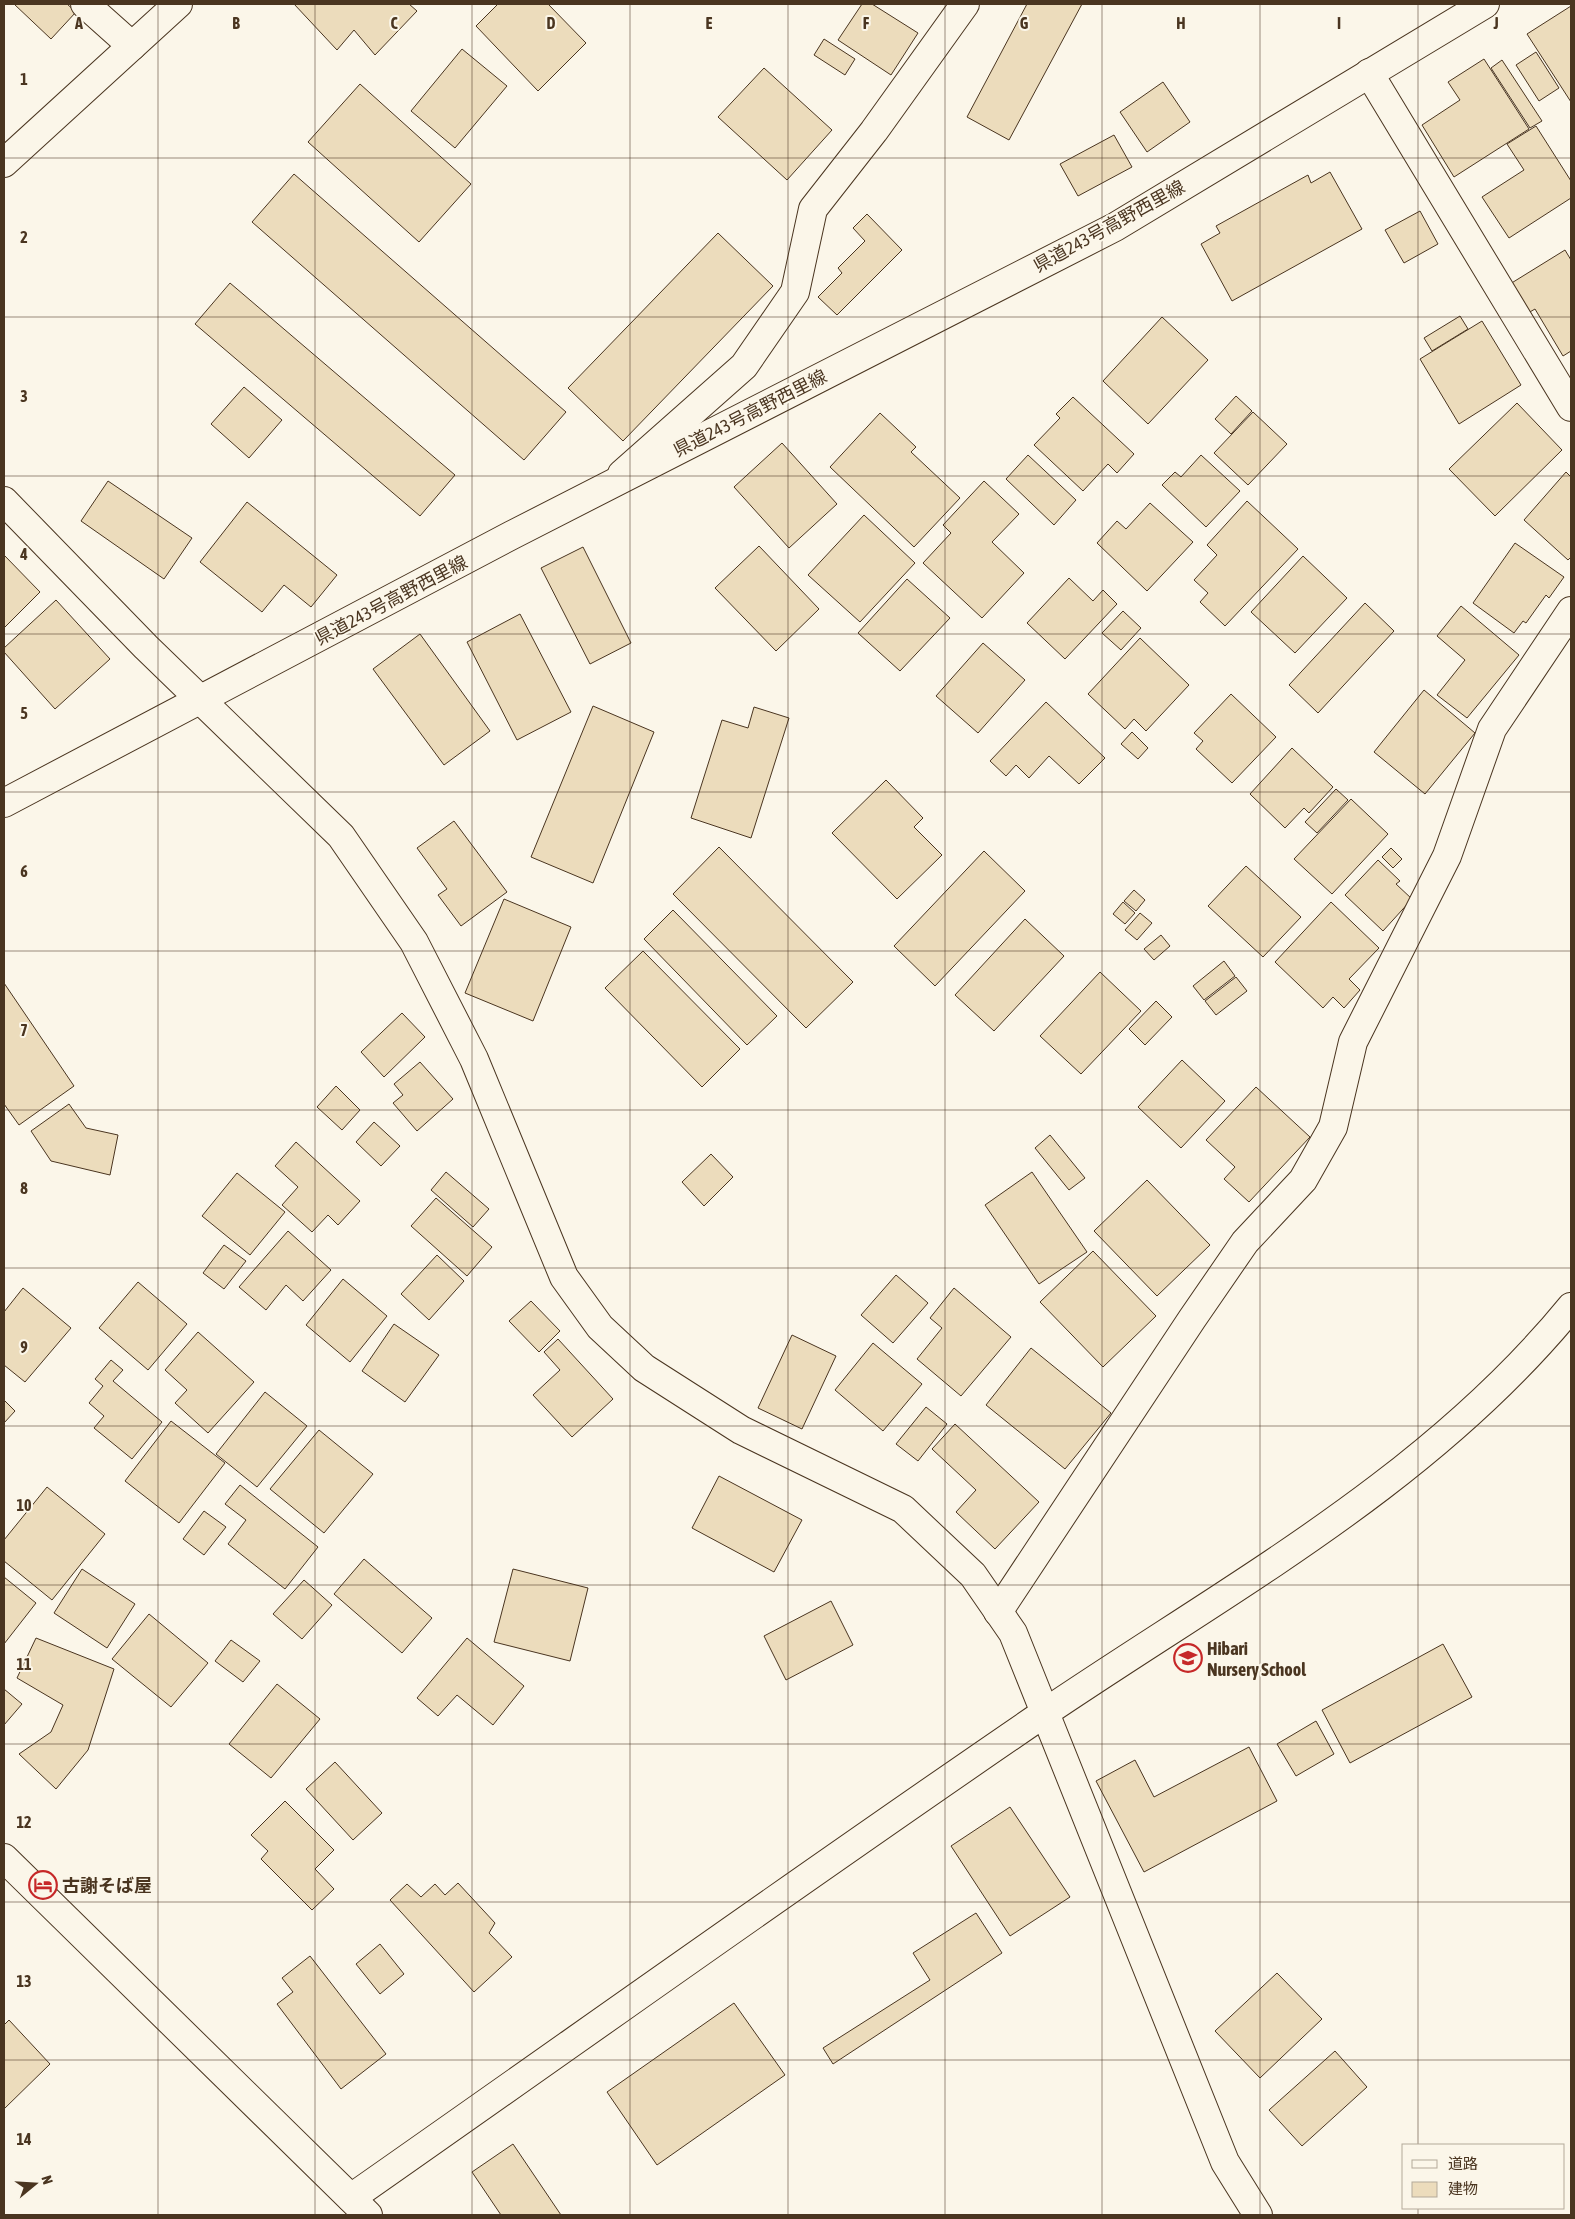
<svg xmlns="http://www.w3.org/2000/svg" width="1575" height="2219" font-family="'Asap Condensed','Noto Sans JP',sans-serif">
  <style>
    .building { fill: #ecdcbc; stroke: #4a3520 }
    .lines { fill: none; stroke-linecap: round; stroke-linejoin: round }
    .street-casing { stroke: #4a3520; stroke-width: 30 }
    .secondary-casing { stroke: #4a3520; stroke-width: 30 }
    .highway-casing { stroke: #4a3520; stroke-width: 30 }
    .street { stroke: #fbf6e9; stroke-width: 28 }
    .secondary { stroke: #fbf6e9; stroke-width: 28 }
    .highway { stroke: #fbf6e9; stroke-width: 28 }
    .grid { fill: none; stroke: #4a3520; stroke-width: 1; stroke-opacity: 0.55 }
    .labels { text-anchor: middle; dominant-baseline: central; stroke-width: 4; stroke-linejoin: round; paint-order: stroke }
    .street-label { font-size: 18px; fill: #4a3520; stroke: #fbf6e9 }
    .poi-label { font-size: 18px; font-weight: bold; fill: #4a3520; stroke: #fbf6e9; text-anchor: start }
    .grid-label { font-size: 16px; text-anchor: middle; font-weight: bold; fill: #4a3520; stroke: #fbf6e9; stroke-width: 4; stroke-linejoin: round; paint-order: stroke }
  </style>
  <rect width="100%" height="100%" fill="#fbf6e9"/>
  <g class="building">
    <path d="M 14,4 L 67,4 L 76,12 L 51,39 Z"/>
    <path d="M 294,4 L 409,4 L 417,11 L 375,55 L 354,30 L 337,50 Z"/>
    <path d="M 498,4 L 548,4 L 586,43 L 538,91 L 476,26 Z"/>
    <path d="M 862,4 L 872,4 L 918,33 L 891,75 L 838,40 Z"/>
    <path d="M 1027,4 L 1082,4 L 1009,140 L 967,117 Z"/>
    <path d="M 1571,6 L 1571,102 L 1527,34 Z"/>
    <path d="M 824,39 L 855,59 L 845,75 L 814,55 Z"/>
    <path d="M 462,49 L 507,86 L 455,148 L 411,111 Z"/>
    <path d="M 1536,52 L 1559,88 L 1539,101 L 1516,65 Z"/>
    <path d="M 1484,59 L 1529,129 L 1454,177 L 1422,125 L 1460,100 L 1448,82 Z"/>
    <path d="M 1502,60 L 1542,121 L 1530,128 L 1491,68 Z"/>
    <path d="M 764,68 L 832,130 L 787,180 L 718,117 Z"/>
    <path d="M 1163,82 L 1190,122 L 1147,152 L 1120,112 Z"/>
    <path d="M 360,84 L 471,184 L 419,242 L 308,142 Z"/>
    <path d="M 1536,126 L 1571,181 L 1571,198 L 1509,238 L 1482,197 L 1524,170 L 1507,144 Z"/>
    <path d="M 1114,135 L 1132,167 L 1078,196 L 1060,164 Z"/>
    <path d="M 1330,172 L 1362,229 L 1232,301 L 1201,244 L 1220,233 L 1216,226 L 1308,175 L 1311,183 Z"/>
    <path d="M 294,174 L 566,412 L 524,460 L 252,222 Z"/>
    <path d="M 1420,211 L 1438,244 L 1404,263 L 1385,230 Z"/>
    <path d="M 867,214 L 902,250 L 837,315 L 818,297 L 842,273 L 838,268 L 865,241 L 853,228 Z"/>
    <path d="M 718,233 L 773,286 L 623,441 L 568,388 Z"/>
    <path d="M 1565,250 L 1571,260 L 1571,351 L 1563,356 L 1535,309 L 1528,313 L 1510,284 Z"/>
    <path d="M 230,283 L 455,475 L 420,516 L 195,324 Z"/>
    <path d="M 1460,316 L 1468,329 L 1432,351 L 1424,338 Z"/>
    <path d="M 1162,317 L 1208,360 L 1148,424 L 1103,381 Z"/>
    <path d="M 1482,321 L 1521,385 L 1459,424 L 1420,359 Z"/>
    <path d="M 244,387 L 282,420 L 249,458 L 211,424 Z"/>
    <path d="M 1236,396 L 1252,411 L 1231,434 L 1215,419 Z"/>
    <path d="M 1073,397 L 1134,454 L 1117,473 L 1108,464 L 1083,491 L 1034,445 L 1060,418 L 1056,414 Z"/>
    <path d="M 1517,403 L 1562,450 L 1495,516 L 1449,469 Z"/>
    <path d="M 1253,412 L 1287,444 L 1248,485 L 1214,453 Z"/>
    <path d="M 880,413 L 916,447 L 911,452 L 960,498 L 914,547 L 830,467 Z"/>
    <path d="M 782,443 L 837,504 L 789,548 L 734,487 Z"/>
    <path d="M 1028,455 L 1076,500 L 1054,525 L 1006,479 Z"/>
    <path d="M 1201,455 L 1240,491 L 1206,527 L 1162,485 L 1175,472 L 1181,477 Z"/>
    <path d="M 1566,472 L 1571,477 L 1571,557 L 1568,560 L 1524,520 Z"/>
    <path d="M 108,481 L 192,538 L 164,579 L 81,521 Z"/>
    <path d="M 984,481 L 1019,514 L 992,542 L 1024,573 L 982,618 L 923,563 L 951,533 L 943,525 Z"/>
    <path d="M 1247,501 L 1298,549 L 1225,626 L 1200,602 L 1208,593 L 1194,580 L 1217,555 L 1207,545 Z"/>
    <path d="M 247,502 L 337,575 L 311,607 L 284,585 L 262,612 L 200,562 Z"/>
    <path d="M 1150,503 L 1193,542 L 1147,591 L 1097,543 L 1117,521 L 1126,529 Z"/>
    <path d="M 864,515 L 915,563 L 860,622 L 808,575 Z"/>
    <path d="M 1515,543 L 1564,577 L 1549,598 L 1546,595 L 1526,623 L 1523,621 L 1514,633 L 1473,603 Z"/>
    <path d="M 759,546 L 819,609 L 776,651 L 715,588 Z"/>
    <path d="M 583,547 L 631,643 L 590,664 L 541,568 Z"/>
    <path d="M 4,555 L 40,592 L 4,628 Z"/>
    <path d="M 1303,556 L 1347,598 L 1295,653 L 1251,612 Z"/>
    <path d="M 1069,578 L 1093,601 L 1103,590 L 1117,604 L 1065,659 L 1027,623 Z"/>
    <path d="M 907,579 L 950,618 L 900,671 L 858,633 Z"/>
    <path d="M 56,600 L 110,659 L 55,709 L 4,652 L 4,648 Z"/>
    <path d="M 1365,603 L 1394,631 L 1318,713 L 1289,685 Z"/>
    <path d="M 1461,606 L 1519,655 L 1467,718 L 1437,695 L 1465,660 L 1437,636 Z"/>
    <path d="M 1123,611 L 1141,628 L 1121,650 L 1102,633 Z"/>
    <path d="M 520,614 L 571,712 L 517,740 L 467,642 Z"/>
    <path d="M 420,634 L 490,731 L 444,765 L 373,669 Z"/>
    <path d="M 1140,638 L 1189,685 L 1146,731 L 1134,719 L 1125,729 L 1088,694 Z"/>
    <path d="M 983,643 L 1025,680 L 978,733 L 936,696 Z"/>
    <path d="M 1424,690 L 1475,733 L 1425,794 L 1374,752 Z"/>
    <path d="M 1231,694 L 1276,737 L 1232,783 L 1196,749 L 1203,741 L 1194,733 Z"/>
    <path d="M 1046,702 L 1105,758 L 1079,784 L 1049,756 L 1029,778 L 1016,765 L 1006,776 L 990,761 Z"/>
    <path d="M 593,706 L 654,732 L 593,883 L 531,857 Z"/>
    <path d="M 754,707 L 789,718 L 751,838 L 691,818 L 722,720 L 748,728 Z"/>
    <path d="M 1132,732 L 1148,748 L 1138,759 L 1121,744 Z"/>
    <path d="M 1292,748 L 1333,787 L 1309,813 L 1304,808 L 1285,828 L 1250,794 Z"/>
    <path d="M 886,780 L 923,818 L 914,827 L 942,855 L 897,899 L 832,833 Z"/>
    <path d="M 1336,789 L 1348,800 L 1317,833 L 1305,822 Z"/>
    <path d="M 1351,799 L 1388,834 L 1332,894 L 1294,859 Z"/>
    <path d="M 454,821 L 507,892 L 461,926 L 438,895 L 447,889 L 417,848 Z"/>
    <path d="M 719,847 L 853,982 L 806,1028 L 673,894 Z"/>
    <path d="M 1391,848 L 1402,859 L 1393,868 L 1382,857 Z"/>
    <path d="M 984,851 L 1025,891 L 935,986 L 894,946 Z"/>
    <path d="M 1378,860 L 1400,881 L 1396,884 L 1412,899 L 1383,931 L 1345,895 Z"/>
    <path d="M 1246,866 L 1301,917 L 1263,957 L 1208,906 Z"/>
    <path d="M 1134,890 L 1145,900 L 1136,911 L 1124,901 Z"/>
    <path d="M 504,899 L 571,927 L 533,1021 L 465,993 Z"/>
    <path d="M 1123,902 L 1135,913 L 1125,924 L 1113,914 Z"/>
    <path d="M 1331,902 L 1379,948 L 1349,979 L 1360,990 L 1344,1008 L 1333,997 L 1323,1008 L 1275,962 Z"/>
    <path d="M 673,910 L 777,1016 L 747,1045 L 644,939 Z"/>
    <path d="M 1140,913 L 1152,923 L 1137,940 L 1125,930 Z"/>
    <path d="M 1025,919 L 1064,956 L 994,1031 L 955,995 Z"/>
    <path d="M 1161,935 L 1170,946 L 1154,960 L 1144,949 Z"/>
    <path d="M 643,951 L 740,1049 L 702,1087 L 605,988 Z"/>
    <path d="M 1224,961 L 1235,976 L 1204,1000 L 1193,986 Z"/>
    <path d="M 1100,972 L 1141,1011 L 1081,1074 L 1040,1036 Z"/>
    <path d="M 1236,977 L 1247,991 L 1216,1015 L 1205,1001 Z"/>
    <path d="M 4,983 L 74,1086 L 19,1125 L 4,1104 Z"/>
    <path d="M 1156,1001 L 1172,1017 L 1145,1045 L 1129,1029 Z"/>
    <path d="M 402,1013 L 425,1037 L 384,1077 L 361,1052 Z"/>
    <path d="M 1182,1060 L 1225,1101 L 1181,1148 L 1138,1107 Z"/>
    <path d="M 420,1062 L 453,1099 L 417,1131 L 393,1103 L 403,1095 L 394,1084 Z"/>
    <path d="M 336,1086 L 360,1110 L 342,1130 L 317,1107 Z"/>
    <path d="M 1256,1087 L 1310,1137 L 1249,1202 L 1224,1179 L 1235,1167 L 1206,1140 Z"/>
    <path d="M 69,1104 L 86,1128 L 118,1135 L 110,1175 L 51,1161 L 31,1131 Z"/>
    <path d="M 374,1122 L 400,1146 L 381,1166 L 356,1142 Z"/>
    <path d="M 1050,1135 L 1085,1178 L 1069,1190 L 1035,1148 Z"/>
    <path d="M 296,1142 L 360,1201 L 338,1225 L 328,1215 L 312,1232 L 282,1205 L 298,1187 L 275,1166 Z"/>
    <path d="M 711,1154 L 733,1177 L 704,1206 L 682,1182 Z"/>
    <path d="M 446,1172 L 489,1209 L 473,1227 L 431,1190 Z"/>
    <path d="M 1032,1172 L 1087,1252 L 1039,1284 L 985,1205 Z"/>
    <path d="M 237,1173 L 285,1212 L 250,1255 L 202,1216 Z"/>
    <path d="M 1147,1180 L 1210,1245 L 1157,1296 L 1094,1231 Z"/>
    <path d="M 436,1198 L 492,1247 L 467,1276 L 411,1226 Z"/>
    <path d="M 288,1231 L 331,1270 L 303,1301 L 286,1285 L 266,1310 L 239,1287 Z"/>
    <path d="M 224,1245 L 246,1261 L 224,1289 L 203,1273 Z"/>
    <path d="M 1093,1251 L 1156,1316 L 1103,1367 L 1040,1302 Z"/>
    <path d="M 437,1255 L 464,1281 L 429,1320 L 401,1294 Z"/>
    <path d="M 896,1275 L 928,1303 L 893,1343 L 861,1315 Z"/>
    <path d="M 343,1279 L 387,1316 L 350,1362 L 306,1325 Z"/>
    <path d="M 138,1282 L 187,1324 L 148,1370 L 99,1328 Z"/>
    <path d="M 23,1288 L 71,1328 L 25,1382 L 4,1365 L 4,1312 Z"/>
    <path d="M 954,1288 L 1011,1337 L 961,1396 L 917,1359 L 942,1328 L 930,1318 Z"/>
    <path d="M 531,1301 L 560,1331 L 539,1352 L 509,1321 Z"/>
    <path d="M 394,1324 L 439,1355 L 405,1402 L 362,1371 Z"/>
    <path d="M 198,1332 L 254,1382 L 208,1433 L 175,1403 L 187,1390 L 165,1370 Z"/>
    <path d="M 792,1335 L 836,1356 L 802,1429 L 758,1408 Z"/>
    <path d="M 558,1339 L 613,1399 L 572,1437 L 533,1395 L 560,1370 L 544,1352 Z"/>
    <path d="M 873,1343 L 922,1384 L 883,1431 L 835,1390 Z"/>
    <path d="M 1031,1348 L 1111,1413 L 1065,1469 L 986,1405 Z"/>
    <path d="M 111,1360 L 123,1370 L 113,1381 L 162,1422 L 132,1459 L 94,1428 L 104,1416 L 89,1403 L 103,1386 L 95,1379 Z"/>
    <path d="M 265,1392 L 307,1426 L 257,1487 L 216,1454 Z"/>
    <path d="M 4,1400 L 15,1411 L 4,1423 Z"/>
    <path d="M 926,1407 L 947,1424 L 918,1461 L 896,1444 Z"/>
    <path d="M 171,1421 L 225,1463 L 179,1523 L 125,1481 Z"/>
    <path d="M 955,1424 L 1039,1502 L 995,1549 L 956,1512 L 976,1490 L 932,1449 Z"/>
    <path d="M 319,1430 L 373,1474 L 324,1533 L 270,1489 Z"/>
    <path d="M 719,1476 L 802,1520 L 774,1572 L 692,1528 Z"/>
    <path d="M 240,1485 L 318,1547 L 285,1589 L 228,1544 L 246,1520 L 225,1504 Z"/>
    <path d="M 47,1487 L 105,1534 L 52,1600 L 4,1561 L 4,1540 Z"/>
    <path d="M 204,1511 L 226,1527 L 204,1555 L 183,1539 Z"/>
    <path d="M 364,1559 L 432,1618 L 402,1653 L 334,1594 Z"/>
    <path d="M 82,1569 L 135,1604 L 107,1648 L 54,1613 Z"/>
    <path d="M 513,1569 L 588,1588 L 570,1661 L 494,1642 Z"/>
    <path d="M 4,1577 L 36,1603 L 4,1644 Z"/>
    <path d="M 304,1580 L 332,1605 L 302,1639 L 273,1614 Z"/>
    <path d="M 831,1601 L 853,1645 L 786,1680 L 764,1636 Z"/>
    <path d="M 149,1614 L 208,1663 L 171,1707 L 112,1659 Z"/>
    <path d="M 36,1638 L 114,1669 L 88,1750 L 56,1789 L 19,1754 L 51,1732 L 63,1705 L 17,1678 Z"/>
    <path d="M 467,1638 L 524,1686 L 493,1725 L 457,1695 L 438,1716 L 417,1698 Z"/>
    <path d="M 231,1640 L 260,1661 L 243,1682 L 215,1661 Z"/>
    <path d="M 1443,1644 L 1472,1697 L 1350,1763 L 1322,1710 Z"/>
    <path d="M 277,1684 L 320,1719 L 271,1778 L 229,1744 Z"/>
    <path d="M 4,1689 L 22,1704 L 4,1725 Z"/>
    <path d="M 1316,1721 L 1334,1754 L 1296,1776 L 1277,1744 Z"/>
    <path d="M 1249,1747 L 1277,1801 L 1144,1872 L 1096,1781 L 1135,1760 L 1154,1797 Z"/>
    <path d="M 335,1762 L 382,1813 L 353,1840 L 306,1789 Z"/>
    <path d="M 285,1801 L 334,1850 L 315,1869 L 334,1889 L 312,1910 L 261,1859 L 268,1851 L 251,1835 Z"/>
    <path d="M 1010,1807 L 1070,1897 L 1010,1936 L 951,1846 Z"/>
    <path d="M 458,1883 L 495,1923 L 489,1933 L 512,1957 L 474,1992 L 390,1900 L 407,1884 L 421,1897 L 435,1884 L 445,1895 Z"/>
    <path d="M 976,1913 L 1002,1953 L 833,2064 L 823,2048 L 930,1980 L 913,1953 Z"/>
    <path d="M 380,1944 L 404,1974 L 380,1994 L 356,1964 Z"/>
    <path d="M 310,1956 L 386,2054 L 341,2089 L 277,2004 L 293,1992 L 282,1978 Z"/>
    <path d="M 1277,1973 L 1322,2019 L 1260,2078 L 1215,2031 Z"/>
    <path d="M 734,2003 L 785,2075 L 657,2165 L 607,2092 Z"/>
    <path d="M 9,2020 L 50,2064 L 4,2109 L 4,2025 Z"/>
    <path d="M 1335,2051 L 1367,2087 L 1302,2146 L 1269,2110 Z"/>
    <path d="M 513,2144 L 561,2215 L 501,2215 L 472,2172 Z"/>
  </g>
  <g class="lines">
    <defs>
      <g id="street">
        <path d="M 85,4 L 132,46"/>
        <path d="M 1369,73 L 1571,407"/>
        <path d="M 622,474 L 744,366 L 795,292 L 813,209 L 874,131 L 965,4"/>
        <path d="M 998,1612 L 1192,1319 L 1245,1242 L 1303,1180 L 1333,1127 L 1353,1042 L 1447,856 L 1492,729 L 1571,611"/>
        <path d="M 351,2198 C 581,2037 810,1873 1043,1714 C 1227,1589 1428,1482 1571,1307"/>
      </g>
      <g id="secondary">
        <path d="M 4,501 L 146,647 L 341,836 L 414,942 L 474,1059 L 564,1277 L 600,1327 L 644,1368 L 741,1430 L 903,1509 L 973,1575 L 1013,1633 L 1225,2162 L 1258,2215"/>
        <path d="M 4,803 L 512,535 L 1115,227 L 1485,4"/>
        <path d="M 4,1858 L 368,2215"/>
      </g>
      <path id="highway" d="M 4,163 L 178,4"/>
    </defs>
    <use href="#street" class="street-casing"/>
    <use href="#secondary" class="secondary-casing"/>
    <use href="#highway" class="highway-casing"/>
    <use href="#street" class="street"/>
    <use href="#secondary" class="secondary"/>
    <use href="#highway" class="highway"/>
  </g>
  <path class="grid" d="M 158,4 L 158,2215M 315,4 L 315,2215M 472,4 L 472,2215M 630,4 L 630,2215M 788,4 L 788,2215M 945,4 L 945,2215M 1102,4 L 1102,2215M 1260,4 L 1260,2215M 1418,4 L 1418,2145M 4,158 L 1571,158M 4,317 L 1571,317M 4,476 L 1571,476M 4,634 L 1571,634M 4,792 L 1571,792M 4,951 L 1571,951M 4,1110 L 1571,1110M 4,1268 L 1571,1268M 4,1426 L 1571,1426M 4,1585 L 1571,1585M 4,1744 L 1571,1744M 4,1902 L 1571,1902M 4,2060 L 1571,2060M 1418,2208 L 1418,2215"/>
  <defs>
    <symbol id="school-ring" viewBox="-11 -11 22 22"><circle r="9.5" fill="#fbf6e9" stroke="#c62828" stroke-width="1.5"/><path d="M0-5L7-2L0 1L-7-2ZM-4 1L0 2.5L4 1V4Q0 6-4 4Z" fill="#c62828"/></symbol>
    <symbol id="hotel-ring" viewBox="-11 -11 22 22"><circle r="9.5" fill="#fbf6e9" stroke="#c62828" stroke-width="1.5"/><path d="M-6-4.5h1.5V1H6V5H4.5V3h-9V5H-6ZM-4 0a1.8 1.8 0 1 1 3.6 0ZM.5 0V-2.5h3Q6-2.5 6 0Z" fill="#c62828"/></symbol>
  </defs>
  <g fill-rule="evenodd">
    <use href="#school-ring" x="1172" y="1642" width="32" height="32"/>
    <use href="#hotel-ring" x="27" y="1869" width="32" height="32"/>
  </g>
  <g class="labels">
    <g class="street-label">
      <text transform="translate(1109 226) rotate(-29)">県道243号高野西里線</text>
      <text transform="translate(750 413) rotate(-27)">県道243号高野西里線</text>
      <text transform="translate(391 600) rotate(-28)">県道243号高野西里線</text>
    </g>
    <g class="poi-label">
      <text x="1207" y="1648">Hibari<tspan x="1207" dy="21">Nursery School</tspan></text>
      <text x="62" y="1885">古謝そば屋</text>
    </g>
  </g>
  <g class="grid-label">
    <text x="79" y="29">A</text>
    <text x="236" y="29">B</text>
    <text x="394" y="29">C</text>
    <text x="551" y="29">D</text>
    <text x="709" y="29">E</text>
    <text x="866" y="29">F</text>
    <text x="1024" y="29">G</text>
    <text x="1181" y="29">H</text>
    <text x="1339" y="29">I</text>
    <text x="1496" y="29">J</text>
    <text x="24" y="85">1</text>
    <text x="24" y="243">2</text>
    <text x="24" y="402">3</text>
    <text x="24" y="560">4</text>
    <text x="24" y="719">5</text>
    <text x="24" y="877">6</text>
    <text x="24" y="1036">7</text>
    <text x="24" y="1194">8</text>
    <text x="24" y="1353">9</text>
    <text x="24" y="1511">10</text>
    <text x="24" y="1670">11</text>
    <text x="24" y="1828">12</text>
    <text x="24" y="1987">13</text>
    <text x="24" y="2145">14</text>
  </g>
  <rect width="1575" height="2219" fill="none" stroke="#4a3520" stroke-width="10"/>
  <rect x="1402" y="2144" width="162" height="65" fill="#fbf6e9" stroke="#b4a999"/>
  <rect x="1412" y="2160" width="25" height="8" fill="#fbf6e9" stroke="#b4a999"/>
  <text x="1448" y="2169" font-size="15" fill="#4a3520">道路</text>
  <rect x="1412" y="2182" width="25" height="15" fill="#ecdcbc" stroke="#b4a999"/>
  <text x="1448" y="2194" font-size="15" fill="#4a3520">建物</text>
  <g transform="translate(35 2184) rotate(72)" stroke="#fbf6e9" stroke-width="4" paint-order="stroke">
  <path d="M0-4L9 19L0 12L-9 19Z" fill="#4a3520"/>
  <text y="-8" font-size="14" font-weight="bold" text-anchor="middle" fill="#4a3520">N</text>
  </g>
</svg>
